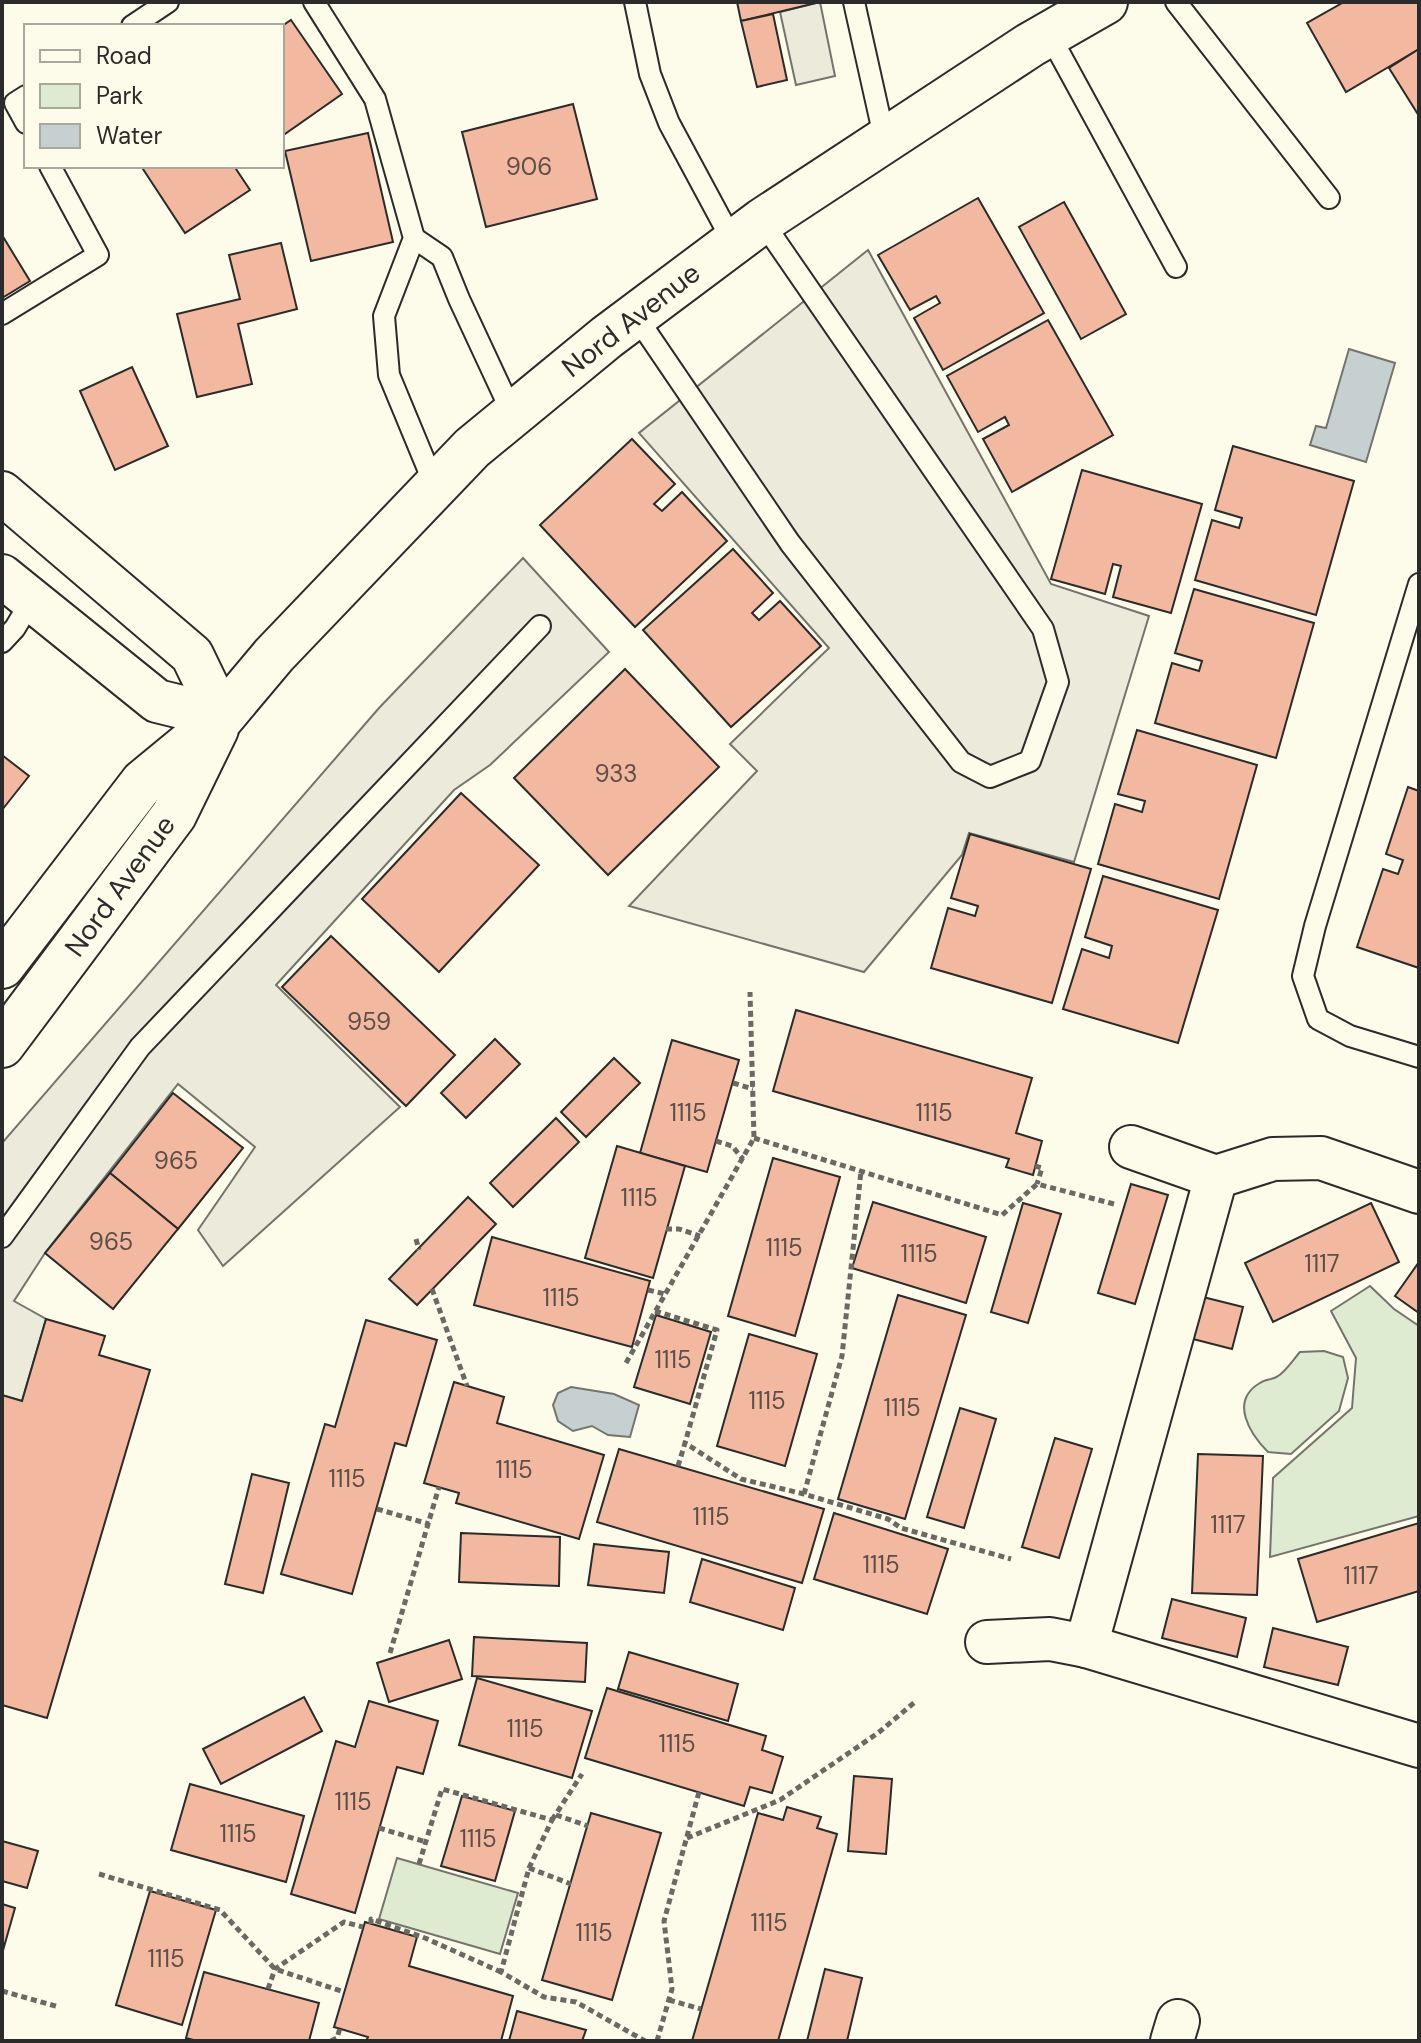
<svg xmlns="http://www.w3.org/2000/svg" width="1421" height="2043" font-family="'DM Sans',sans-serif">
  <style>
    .green { fill: #deebd1; stroke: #74746e; stroke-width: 2 }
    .parking { fill: #eceadb; stroke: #74746e; stroke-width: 2 }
    .water { fill: #c7d0d0; stroke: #74746e; stroke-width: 2 }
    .building { fill: #f2b8a0; stroke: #2b2b2b; stroke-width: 2 }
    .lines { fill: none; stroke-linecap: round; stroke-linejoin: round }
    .service-casing { stroke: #2b2b2b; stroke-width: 24 }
    .minor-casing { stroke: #2b2b2b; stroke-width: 46 }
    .primary-casing { stroke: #2b2b2b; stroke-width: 48 }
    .path { stroke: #6a6964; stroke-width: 5; stroke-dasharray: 6 4; stroke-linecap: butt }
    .service { stroke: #fdfbea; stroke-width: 20 }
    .minor { stroke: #fdfbea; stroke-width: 42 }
    .primary { stroke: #fdfbea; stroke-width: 44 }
    .labels { text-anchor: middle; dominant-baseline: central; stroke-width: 6; stroke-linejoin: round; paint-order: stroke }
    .number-label { font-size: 24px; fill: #5d4e48 }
    .street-label { font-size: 28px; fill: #2b2b2b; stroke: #fdfbea }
  </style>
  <rect width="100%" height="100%" fill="#fdfbea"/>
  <g class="green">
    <path d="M 1370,1286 L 1394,1309 L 1419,1326 L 1419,1516 L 1270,1557 L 1273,1478 L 1352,1408 L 1356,1358 L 1331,1311 Z"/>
    <path d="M 1324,1351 L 1343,1357 L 1348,1378 L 1339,1411 L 1291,1454 L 1268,1452 C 1250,1434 1229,1401 1260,1383 C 1265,1379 1273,1380 1278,1376 C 1286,1371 1293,1360 1300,1352 Z"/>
    <path d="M 397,1858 L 518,1893 L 500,1954 L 379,1919 Z"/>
  </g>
  <g class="parking">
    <path d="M 820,2 L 835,76 L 796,85 L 780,12 Z"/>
    <path d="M 868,250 L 1051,584 L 1149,616 L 1074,862 L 969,833 L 962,855 L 864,972 L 629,906 L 757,771 L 730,744 L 829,648 L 639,433 Z"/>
    <path d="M 523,558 L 609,652 L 490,765 L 454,790 L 276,985 L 400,1107 L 223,1266 L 198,1230 L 255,1147 L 178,1084 L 45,1253 L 14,1301 L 46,1319 L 22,1401 L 2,1395 L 2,1143 L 379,708 Z"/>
  </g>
  <g class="water">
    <path d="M 1349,349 L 1395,363 L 1366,462 L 1310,445 L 1316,426 L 1326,428 Z"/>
    <path d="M 571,1387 L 614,1394 L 639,1405 L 630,1437 L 608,1435 L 592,1426 L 573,1431 L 558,1421 L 553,1405 L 558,1393 Z"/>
  </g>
  <g class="building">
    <path d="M 737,2 L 820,2 L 741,21 Z"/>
    <path d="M 1344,2 L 1419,2 L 1419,49 L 1346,92 L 1307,23 Z"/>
    <path d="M 773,14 L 787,80 L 757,87 L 741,21 Z"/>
    <path d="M 291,20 L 342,94 L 282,136 L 282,26 Z"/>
    <path d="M 1419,49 L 1419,116 L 1389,68 Z"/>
    <path d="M 573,104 L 597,199 L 486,227 L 462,132 Z"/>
    <path d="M 368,133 L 393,242 L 311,261 L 285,151 Z"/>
    <path d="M 141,166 L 234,166 L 250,190 L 185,233 Z"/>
    <path d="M 978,198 L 1044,313 L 943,370 L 914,318 L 940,303 L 936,296 L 910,310 L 878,255 Z"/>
    <path d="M 1064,202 L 1126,314 L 1081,339 L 1019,227 Z"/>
    <path d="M 2,235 L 30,281 L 2,298 Z"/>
    <path d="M 281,243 L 297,309 L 238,324 L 252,384 L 197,397 L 177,314 L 240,299 L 229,255 Z"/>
    <path d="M 1048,320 L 1113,435 L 1012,492 L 983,439 L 1009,425 L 1005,417 L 978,432 L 947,376 Z"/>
    <path d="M 132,367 L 168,446 L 115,470 L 80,391 Z"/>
    <path d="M 632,439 L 675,484 L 654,504 L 662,511 L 682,492 L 727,541 L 635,627 L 540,525 Z"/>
    <path d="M 1233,446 L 1354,481 L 1316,615 L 1195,580 L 1212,520 L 1239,528 L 1242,518 L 1215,510 Z"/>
    <path d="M 1082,470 L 1202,504 L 1171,613 L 1113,597 L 1121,566 L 1113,564 L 1105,594 L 1051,579 Z"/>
    <path d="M 733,549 L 773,593 L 752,613 L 759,620 L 780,601 L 821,646 L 731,727 L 643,630 Z"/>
    <path d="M 1194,589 L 1314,623 L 1276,758 L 1155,723 L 1172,663 L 1199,671 L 1202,661 L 1175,653 Z"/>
    <path d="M 625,669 L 719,767 L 608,875 L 514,778 Z"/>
    <path d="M 1137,730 L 1257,765 L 1219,899 L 1098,864 L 1115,804 L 1142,812 L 1145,801 L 1118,794 Z"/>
    <path d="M 2,755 L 29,776 L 2,810 Z"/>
    <path d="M 1408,787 L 1419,791 L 1419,968 L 1357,947 L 1383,869 L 1398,874 L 1403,860 L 1386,854 Z"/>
    <path d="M 461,793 L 539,865 L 439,972 L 362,899 Z"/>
    <path d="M 970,834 L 1091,869 L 1052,1003 L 931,968 L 948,908 L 975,916 L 978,906 L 951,898 Z"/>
    <path d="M 1103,876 L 1218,910 L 1178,1043 L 1063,1009 L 1082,949 L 1109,958 L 1112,946 L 1085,937 Z"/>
    <path d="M 331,936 L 455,1055 L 406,1106 L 282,987 Z"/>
    <path d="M 796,1010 L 1032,1078 L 1016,1133 L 1042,1141 L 1033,1175 L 1006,1167 L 1009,1159 L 773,1091 Z"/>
    <path d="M 495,1039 L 520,1064 L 466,1118 L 441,1093 Z"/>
    <path d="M 672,1040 L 739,1060 L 707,1172 L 640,1153 Z"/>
    <path d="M 614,1058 L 640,1083 L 586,1137 L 561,1112 Z"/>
    <path d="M 173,1093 L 243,1148 L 178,1229 L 110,1173 Z"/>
    <path d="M 556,1118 L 579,1142 L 513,1207 L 490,1183 Z"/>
    <path d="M 617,1146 L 685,1166 L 653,1278 L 585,1258 Z"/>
    <path d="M 773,1158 L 840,1177 L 795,1336 L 728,1316 Z"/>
    <path d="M 110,1173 L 178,1229 L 113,1309 L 45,1253 Z"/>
    <path d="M 1131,1184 L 1168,1195 L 1135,1304 L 1098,1293 Z"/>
    <path d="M 468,1197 L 496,1224 L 417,1305 L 389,1279 Z"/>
    <path d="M 873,1202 L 986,1237 L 966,1303 L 852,1268 Z"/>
    <path d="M 1023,1203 L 1061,1214 L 1028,1323 L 991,1312 Z"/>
    <path d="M 1371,1203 L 1399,1262 L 1273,1322 L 1245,1263 Z"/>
    <path d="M 492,1237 L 650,1281 L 632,1347 L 474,1305 Z"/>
    <path d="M 1419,1262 L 1419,1313 L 1395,1296 Z"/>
    <path d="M 898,1295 L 966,1315 L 905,1519 L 838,1499 Z"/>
    <path d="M 1203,1297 L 1243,1307 L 1232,1349 L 1193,1339 Z"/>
    <path d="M 656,1315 L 711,1332 L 690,1404 L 634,1387 Z"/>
    <path d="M 46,1319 L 105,1336 L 99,1355 L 150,1370 L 47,1718 L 2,1705 L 2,1395 L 22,1401 Z"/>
    <path d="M 366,1320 L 437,1340 L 406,1446 L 395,1443 L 352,1594 L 281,1574 L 325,1424 L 335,1427 Z"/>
    <path d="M 749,1334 L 817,1354 L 785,1466 L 717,1446 Z"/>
    <path d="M 454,1382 L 504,1397 L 497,1423 L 604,1455 L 579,1539 L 456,1503 L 459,1493 L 424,1483 Z"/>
    <path d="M 960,1408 L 996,1419 L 964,1528 L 927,1517 Z"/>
    <path d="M 1055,1438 L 1092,1449 L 1059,1558 L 1022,1547 Z"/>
    <path d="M 619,1449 L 824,1509 L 802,1583 L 597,1522 Z"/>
    <path d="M 1198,1454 L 1263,1456 L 1257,1595 L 1192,1593 Z"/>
    <path d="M 252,1474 L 289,1483 L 263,1593 L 225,1584 Z"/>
    <path d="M 834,1513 L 948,1549 L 927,1614 L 814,1579 Z"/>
    <path d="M 1419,1523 L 1419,1591 L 1317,1622 L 1298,1559 Z"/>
    <path d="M 461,1533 L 560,1537 L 559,1586 L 459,1582 Z"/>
    <path d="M 594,1544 L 669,1552 L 664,1593 L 588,1585 Z"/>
    <path d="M 702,1559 L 795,1588 L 783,1630 L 690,1602 Z"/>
    <path d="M 1172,1599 L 1246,1618 L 1237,1657 L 1162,1638 Z"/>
    <path d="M 1273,1628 L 1348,1647 L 1338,1685 L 1264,1667 Z"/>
    <path d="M 474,1637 L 587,1643 L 585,1682 L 472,1676 Z"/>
    <path d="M 449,1640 L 462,1679 L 389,1702 L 377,1663 Z"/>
    <path d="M 629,1652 L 738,1684 L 728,1721 L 618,1689 Z"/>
    <path d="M 477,1678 L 592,1711 L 572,1778 L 459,1745 Z"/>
    <path d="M 607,1688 L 766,1736 L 762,1750 L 783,1757 L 772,1793 L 750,1787 L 744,1806 L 585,1758 Z"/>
    <path d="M 304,1697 L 322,1731 L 221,1784 L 203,1749 Z"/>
    <path d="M 369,1701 L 438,1721 L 423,1774 L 397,1767 L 355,1913 L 291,1894 L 336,1741 L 355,1747 Z"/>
    <path d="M 854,1776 L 892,1779 L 886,1854 L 848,1851 Z"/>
    <path d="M 190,1784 L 304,1816 L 286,1882 L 171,1850 Z"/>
    <path d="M 462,1796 L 515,1811 L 495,1881 L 441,1866 Z"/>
    <path d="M 787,1807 L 821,1817 L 817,1828 L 837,1834 L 778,2041 L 692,2041 L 758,1813 L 783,1820 Z"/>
    <path d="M 591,1813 L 661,1833 L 612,2000 L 542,1980 Z"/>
    <path d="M 2,1841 L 38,1851 L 27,1888 L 2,1881 Z"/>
    <path d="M 150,1891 L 216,1910 L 182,2025 L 116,2005 Z"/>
    <path d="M 2,1904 L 15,1908 L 2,1954 Z"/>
    <path d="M 365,1922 L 417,1937 L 409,1966 L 513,1996 L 501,2041 L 366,2041 L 368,2037 L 334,2027 Z"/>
    <path d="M 825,1969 L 862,1978 L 847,2041 L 807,2041 Z"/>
    <path d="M 204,1972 L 319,2003 L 309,2041 L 197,2041 L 186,2038 Z"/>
    <path d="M 517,2011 L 586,2030 L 582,2041 L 509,2041 Z"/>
  </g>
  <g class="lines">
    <defs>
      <g id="service">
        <path d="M 314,2 L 375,99 L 414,238 L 384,316 L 389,375 L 435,486"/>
        <path d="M 635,2 L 650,74 L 669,123 L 733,242"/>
        <path d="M 854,2 L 885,141"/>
        <path d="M 1176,2 L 1329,198"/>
        <path d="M 132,26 L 168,2"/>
        <path d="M 1049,34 L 1176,267"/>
        <path d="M 26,96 L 15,103 L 26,123"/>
        <path d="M 414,238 L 442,257 L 459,299 L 513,415"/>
        <path d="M 2,314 L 98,255 L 50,166"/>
        <path d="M 635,315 L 790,543 L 961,762 L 990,777 L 1030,761 L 1058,682 L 1043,629 L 762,221"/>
        <path d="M 1419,584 L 1315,926 L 1303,976 L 1318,1019 L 1350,1036 L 1419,1057"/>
        <path d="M 2,642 L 15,628 L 31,601"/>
        <path d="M 2,1237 L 140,1047 L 540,626"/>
      </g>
      <g id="minor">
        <path d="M 2,493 L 192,655 L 222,717"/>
        <path d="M 2,576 L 157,701 L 222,717"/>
        <path d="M 1131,1147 L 1216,1177"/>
        <path d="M 987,1642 L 1050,1639 L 1086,1646 L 1419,1746"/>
        <path d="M 1086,1646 L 1216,1177 L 1273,1159 L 1321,1158 L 1419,1192"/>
        <path d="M 1172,2041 L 1178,2021"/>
      </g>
      <g id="primary">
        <path d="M 2,966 L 143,782 L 222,717 L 274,655 L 472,448 L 607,337 L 762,221 L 1030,45 L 1105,2"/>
        <path d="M 2,1045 L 174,815 L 216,729"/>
      </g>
    </defs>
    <use href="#service" class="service-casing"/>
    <use href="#minor" class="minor-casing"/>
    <use href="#primary" class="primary-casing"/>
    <g class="path">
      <path d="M 733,1083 L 753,1089"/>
      <path d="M 754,1138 L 1002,1215 L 1037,1184 L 1114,1204"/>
      <path d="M 716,1141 L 732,1146 L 743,1159"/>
      <path d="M 1035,1166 L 1042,1168 L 1037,1184"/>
      <path d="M 666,1229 L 679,1229 L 700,1236"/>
      <path d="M 416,1239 L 419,1250"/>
      <path d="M 432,1289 L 467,1386"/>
      <path d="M 648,1290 L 665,1294"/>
      <path d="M 655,1311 L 717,1330 L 685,1443"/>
      <path d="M 626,1363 L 754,1138 L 750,992"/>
      <path d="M 678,1466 L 685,1443 L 741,1479 L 804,1494 L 888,1519 L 901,1528 L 1011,1559"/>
      <path d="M 804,1494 L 842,1356 L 861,1171"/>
      <path d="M 377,1509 L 429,1524"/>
      <path d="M 390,1653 L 439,1487"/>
      <path d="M 556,1815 L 588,1826"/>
      <path d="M 552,1820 L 582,1774"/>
      <path d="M 379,1828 L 426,1842"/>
      <path d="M 687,1838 L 780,1800 L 878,1733 L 915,1702"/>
      <path d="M 419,1864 L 442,1789 L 552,1820 L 529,1868 L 501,1972 L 544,1997 L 576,2002 L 645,2041"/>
      <path d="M 529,1868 L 571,1884"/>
      <path d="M 99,1874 L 220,1910 L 275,1969 L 344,1992"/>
      <path d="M 371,1924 L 371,1919 L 425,1938 L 501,1972"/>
      <path d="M 268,1989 L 275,1969 L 344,1922 L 363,1927"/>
      <path d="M 2,1991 L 59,2007"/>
      <path d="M 669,2000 L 701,2009"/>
      <path d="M 331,2041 L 337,2038 L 340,2028"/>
      <path d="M 657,2041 L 672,1989 L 664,1921 L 699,1792"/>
    </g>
    <use href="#service" class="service"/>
    <use href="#minor" class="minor"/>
    <use href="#primary" class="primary"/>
  </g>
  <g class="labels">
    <g class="number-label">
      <text x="529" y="166">906</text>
      <text x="616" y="773">933</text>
      <text x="369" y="1021">959</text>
      <text x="688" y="1112">1115</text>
      <text x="934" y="1112">1115</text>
      <text x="176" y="1160">965</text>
      <text x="639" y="1197">1115</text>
      <text x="111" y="1241">965</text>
      <text x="784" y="1247">1115</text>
      <text x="919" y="1253">1115</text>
      <text x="1322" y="1263">1117</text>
      <text x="561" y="1297">1115</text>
      <text x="673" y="1359">1115</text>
      <text x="767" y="1400">1115</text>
      <text x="902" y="1407">1115</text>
      <text x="514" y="1469">1115</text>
      <text x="347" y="1478">1115</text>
      <text x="711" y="1516">1115</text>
      <text x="1228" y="1524">1117</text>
      <text x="881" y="1564">1115</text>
      <text x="1361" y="1575">1117</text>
      <text x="525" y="1728">1115</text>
      <text x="677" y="1743">1115</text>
      <text x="353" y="1801">1115</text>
      <text x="238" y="1833">1115</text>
      <text x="478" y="1838">1115</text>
      <text x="769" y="1922">1115</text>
      <text x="594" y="1932">1115</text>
      <text x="166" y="1958">1115</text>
    </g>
    <g class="street-label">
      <text transform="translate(631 320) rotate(-38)">Nord Avenue</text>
      <text transform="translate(120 886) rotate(-54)">Nord Avenue</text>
    </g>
  </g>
  <rect width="1421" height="2043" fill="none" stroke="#2b2b2b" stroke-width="8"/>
  <rect x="24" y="24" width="260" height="144" fill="#fdfbea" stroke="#a9a89e" stroke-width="2"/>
  <rect x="40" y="50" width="40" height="12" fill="#fdfbea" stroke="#a9a89e" stroke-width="2"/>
  <text x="96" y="64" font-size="24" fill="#2b2b2b">Road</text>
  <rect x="40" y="84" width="40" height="24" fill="#deebd1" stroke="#a9a89e" stroke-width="2"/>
  <text x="96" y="104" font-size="24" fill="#2b2b2b">Park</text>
  <rect x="40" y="124" width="40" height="24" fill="#c7d0d0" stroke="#a9a89e" stroke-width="2"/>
  <text x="96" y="144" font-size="24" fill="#2b2b2b">Water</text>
</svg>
